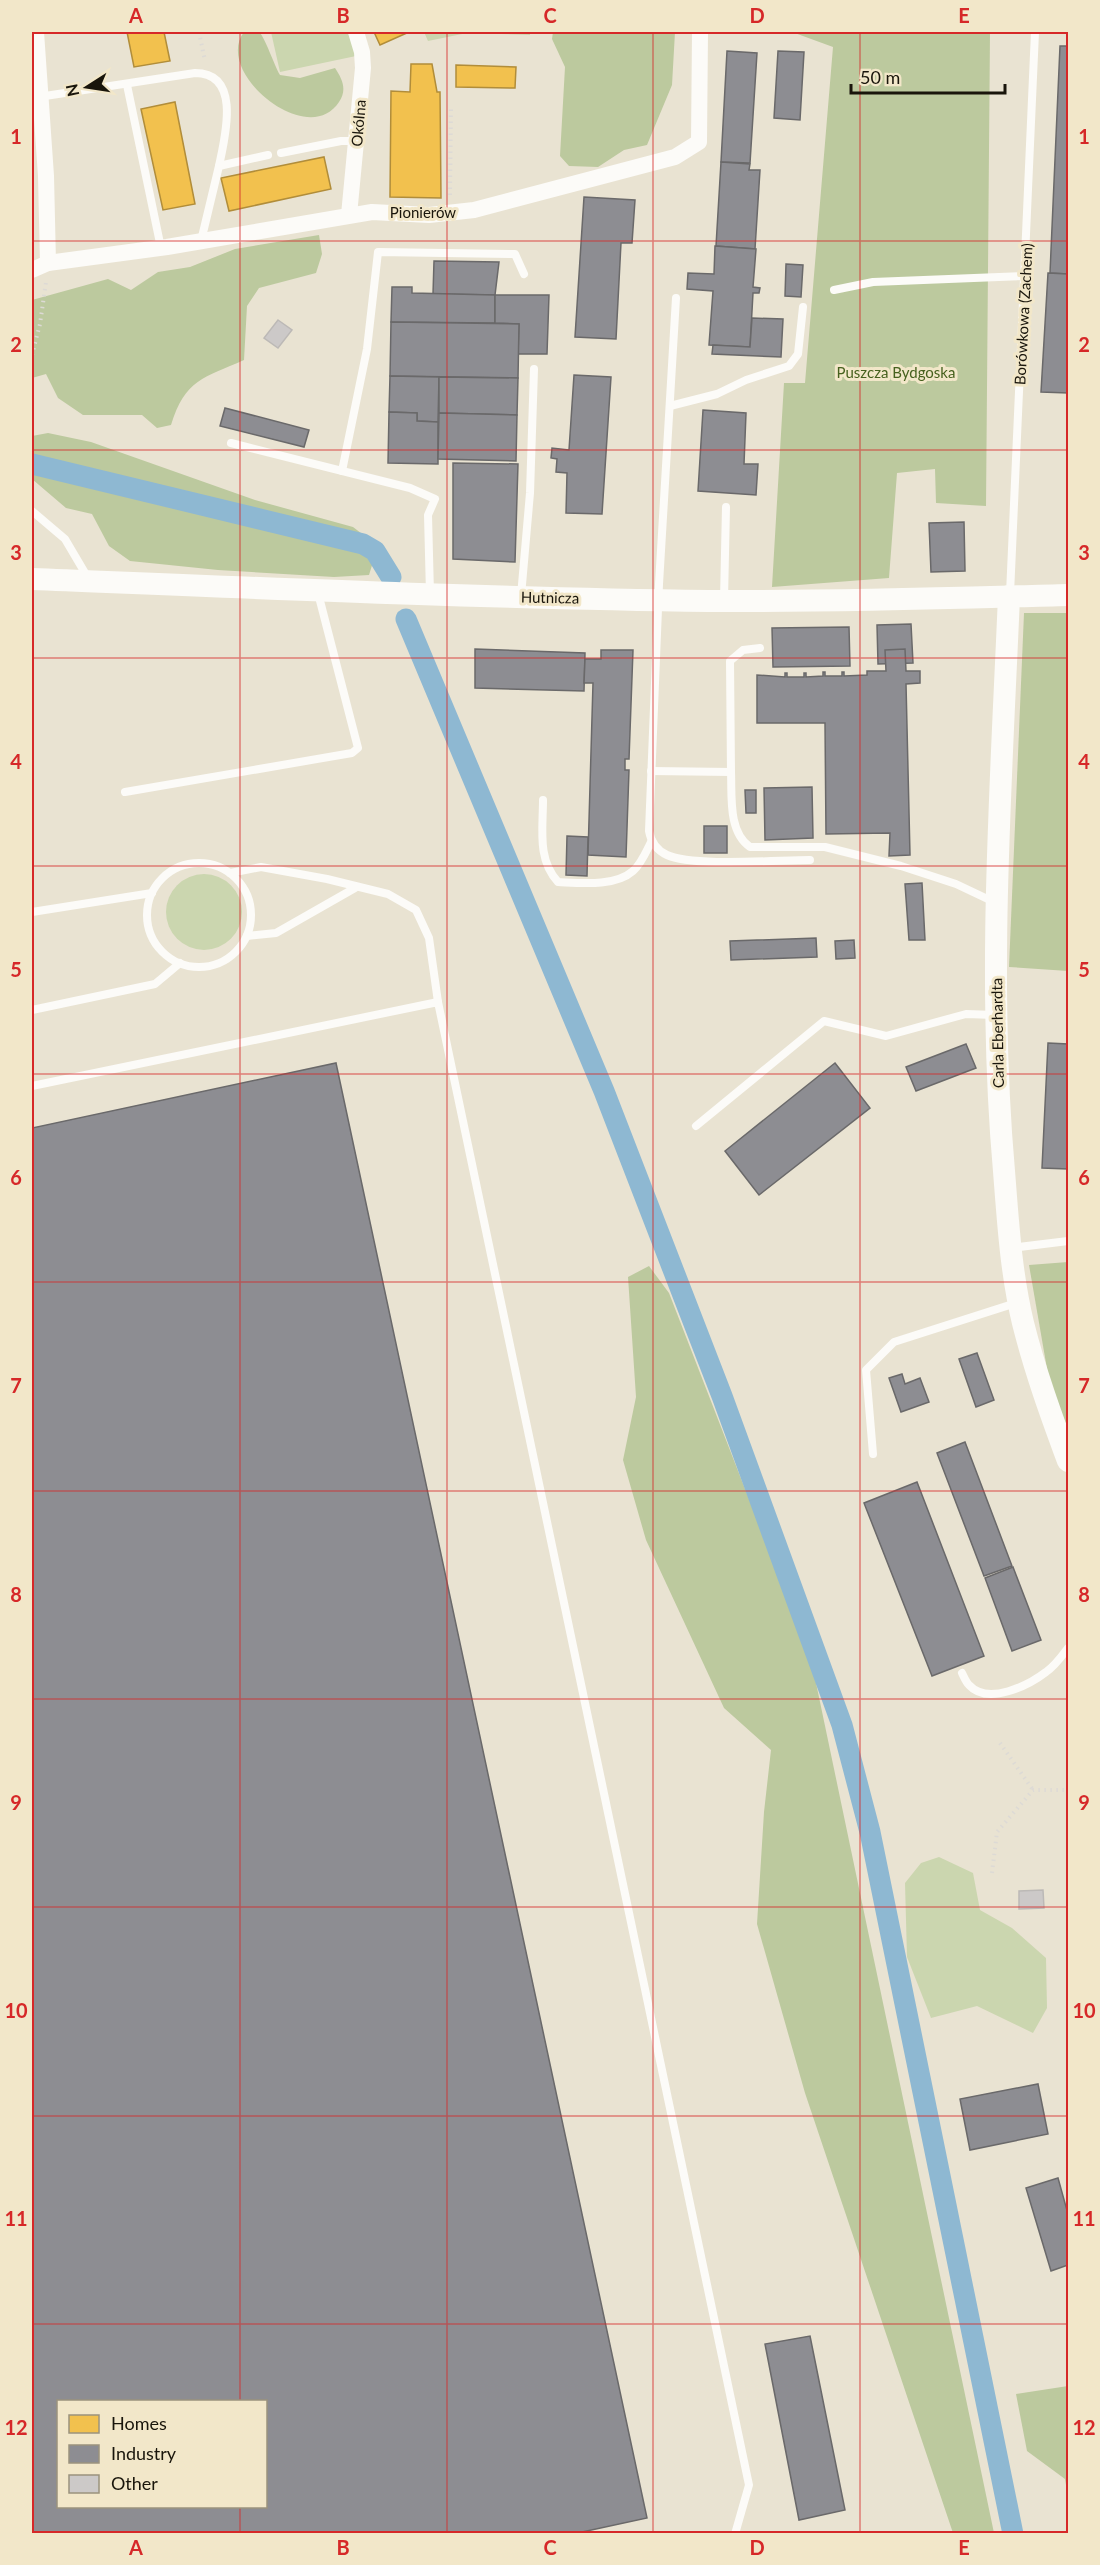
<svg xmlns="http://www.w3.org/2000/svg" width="1100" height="2565" font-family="Lato,sans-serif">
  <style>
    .green { fill: #cbd6af }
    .forest { fill: #bcc99e }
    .homes { fill: #f2c14e; stroke: #b18d3a; stroke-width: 1.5 }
    .industry { fill: #8d8d92; stroke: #6a696a; stroke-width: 1.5; fill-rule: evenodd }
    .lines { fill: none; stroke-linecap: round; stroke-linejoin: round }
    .canal { stroke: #8eb8d2; stroke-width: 21 }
    .building { fill: #ccc9c8; stroke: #bcb9b6; stroke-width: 1.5 }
    .path { stroke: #dddad5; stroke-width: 4; stroke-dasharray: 1.5 4.5; stroke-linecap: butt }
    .lane { stroke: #fcfbf8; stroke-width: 8 }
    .street { stroke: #fcfbf8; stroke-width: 16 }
    .secondary { stroke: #fcfbf8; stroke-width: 22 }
    .grid { fill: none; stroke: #d62828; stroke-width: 1.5; stroke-opacity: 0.55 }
    .labels { text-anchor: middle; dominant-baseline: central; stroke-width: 6; stroke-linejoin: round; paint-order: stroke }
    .street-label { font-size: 15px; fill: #19150b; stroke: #f2e7c9 }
    .park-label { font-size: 15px; fill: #46611e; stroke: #f2e7c9 }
    .neatline { fill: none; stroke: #d62828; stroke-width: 2 }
    .grid-label { font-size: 20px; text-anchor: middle; font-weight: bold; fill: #d62828 }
  </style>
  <rect width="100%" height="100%" fill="#e9e3d2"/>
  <g class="green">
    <path d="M 271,32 L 348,32 L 356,56 L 280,72 Z"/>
    <path d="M 424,32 L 530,32 L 530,35 L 467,33 L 428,41 Z"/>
    <circle cx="204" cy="912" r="38"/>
    <path d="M 939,1857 L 973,1873 L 980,1910 L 1012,1928 L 1046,1958 L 1047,2008 L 1033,2033 L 977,2006 L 931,2018 L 907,1957 L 905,1883 L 921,1863 Z"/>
  </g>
  <g class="forest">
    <path d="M 244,32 L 259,32 C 265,37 274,65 280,75 L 300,78 L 335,68 C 343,80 347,90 339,102 C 308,150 213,72 244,32 Z"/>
    <path d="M 553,32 L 675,32 L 672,85 L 647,145 L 624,150 L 598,167 L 569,166 L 560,156 L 565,67 L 552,39 Z"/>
    <path d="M 792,32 L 990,32 L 986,506 L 936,503 L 935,469 L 897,473 L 889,578 L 772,587 L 784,383 L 805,383 L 833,47 Z"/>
    <path d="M 319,235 L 322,254 L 316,273 L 259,288 L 247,306 L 244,360 C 204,378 185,379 171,425 L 157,428 L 142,415 L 83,415 L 58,398 L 46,374 L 32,378 L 32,300 L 108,279 L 131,290 L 158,272 L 190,267 L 235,249 Z"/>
    <path d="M 48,433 L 91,442 L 255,500 L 353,527 L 378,546 L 369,575 L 334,577 L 218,570 L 130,561 L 109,546 L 92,514 L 66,508 L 32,479 L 32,436 Z"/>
    <path d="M 1024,613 L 1068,613 L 1068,971 L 1009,967 Z"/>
    <path d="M 1068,1262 L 1068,1429 L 1050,1386 L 1029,1265 Z"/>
    <path d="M 649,1266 L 669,1293 L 811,1659 L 994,2533 L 953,2533 L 805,2093 L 757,1924 L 764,1812 L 771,1750 L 724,1708 L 646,1540 L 623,1460 L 636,1397 L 628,1277 Z"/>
    <path d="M 1068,2386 L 1068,2497 L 1065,2479 L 1027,2451 L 1016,2394 Z"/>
  </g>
  <g class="homes">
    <path d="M 127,32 L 164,32 L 170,61 L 134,67 Z"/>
    <path d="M 374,32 L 409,32 L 380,45 Z"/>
    <path d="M 411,64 L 432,64 L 437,92 L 440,92 L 441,198 L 390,197 L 391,91 L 410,92 Z"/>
    <path d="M 456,65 L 516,67 L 515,88 L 456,87 Z"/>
    <path d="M 175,102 L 195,204 L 163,210 L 141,109 Z"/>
    <path d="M 324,157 L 331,189 L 229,211 L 221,178 Z"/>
  </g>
  <g class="industry">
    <path d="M 1060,46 L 1068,46 L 1068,274 L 1050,273 Z"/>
    <path d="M 727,51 L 757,53 L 750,163 L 721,162 Z"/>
    <path d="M 778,51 L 804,52 L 800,120 L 774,118 Z"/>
    <path d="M 721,162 L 750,164 L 749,170 L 760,170 L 755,249 L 716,246 Z"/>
    <path d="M 584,197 L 635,200 L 632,243 L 621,243 L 616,339 L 575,337 Z"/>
    <path d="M 715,246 L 756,249 L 753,287 L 760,288 L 759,293 L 753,293 L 750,347 L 709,345 L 713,291 L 687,289 L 688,273 L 714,274 Z"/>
    <path d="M 434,261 L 499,262 L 495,295 L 433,294 Z"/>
    <path d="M 786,264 L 803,265 L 801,297 L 785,296 Z"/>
    <path d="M 1048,273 L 1068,274 L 1068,393 L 1041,392 Z"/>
    <path d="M 392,287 L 412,287 L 412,293 L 495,295 L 495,323 L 391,322 Z"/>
    <path d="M 495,295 L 549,295 L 547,354 L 518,354 L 519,324 L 495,323 Z"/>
    <path d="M 752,318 L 783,319 L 781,357 L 712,354 L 713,345 L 750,347 Z"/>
    <path d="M 391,322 L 519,324 L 518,378 L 390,376 Z"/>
    <path d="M 574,375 L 611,377 L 602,514 L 566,513 L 567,473 L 556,472 L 557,459 L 551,458 L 552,448 L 569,450 Z"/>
    <path d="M 390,376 L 439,377 L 438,422 L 417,421 L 417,413 L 389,412 Z"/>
    <path d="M 439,377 L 518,378 L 517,415 L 439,413 Z"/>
    <path d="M 225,408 L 309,430 L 304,447 L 220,426 Z"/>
    <path d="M 703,410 L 746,413 L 744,464 L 758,464 L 756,495 L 698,491 Z"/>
    <path d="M 389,412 L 417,413 L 417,421 L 438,422 L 438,464 L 388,463 Z"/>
    <path d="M 439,413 L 517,415 L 516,461 L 438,459 Z"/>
    <path d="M 453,463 L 518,464 L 515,562 L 453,559 Z"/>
    <path d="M 964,522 L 965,571 L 931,572 L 929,523 Z"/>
    <path d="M 911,624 L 913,663 L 878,664 L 877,625 Z"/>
    <path d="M 849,627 L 850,666 L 773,667 L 772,628 Z"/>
    <path d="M 475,649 L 585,653 L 584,691 L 475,688 Z"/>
    <path d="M 905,649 L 906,671 L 920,671 L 920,683 L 906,684 L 910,855 L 889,856 L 890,833 L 826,834 L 825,723 L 757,723 L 757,675 L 785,677 L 785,673 L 787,673 L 787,677 L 804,677 L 804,673 L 806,673 L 806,677 L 823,676 L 823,672 L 825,672 L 825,676 L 842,676 L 842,672 L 844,672 L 844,676 L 867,675 L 867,671 L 886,671 L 885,650 Z"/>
    <path d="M 601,650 L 633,650 L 629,759 L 625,759 L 625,770 L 629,770 L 626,857 L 588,855 L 593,683 L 584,683 L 585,659 L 601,659 Z"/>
    <path d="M 812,787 L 813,838 L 765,840 L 764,788 Z"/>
    <path d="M 745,790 L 756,790 L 756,813 L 746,813 Z"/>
    <rect x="704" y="826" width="23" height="27"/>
    <path d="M 567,836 L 588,837 L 587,876 L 566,875 Z"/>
    <path d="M 922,883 L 925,940 L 909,940 L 905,884 Z"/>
    <path d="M 816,938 L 817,957 L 731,960 L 730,941 Z"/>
    <path d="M 854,940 L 855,958 L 836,959 L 835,941 Z"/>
    <path d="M 1048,1043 L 1068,1044 L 1068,1169 L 1042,1168 Z"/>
    <path d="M 966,1044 L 976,1068 L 916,1091 L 906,1067 Z"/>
    <path d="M 336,1063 L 647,2518 L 573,2534 L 32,2534 L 32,1128 ZM 58,2402 L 266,2402 L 266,2506 L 58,2506 Z"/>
    <path d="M 835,1063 L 870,1108 L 759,1195 L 725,1151 Z"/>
    <path d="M 977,1353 L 994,1400 L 976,1407 L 959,1359 Z"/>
    <path d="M 902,1374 L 905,1384 L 920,1378 L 929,1402 L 901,1412 L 889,1378 Z"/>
    <path d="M 965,1442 L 1012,1566 L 984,1576 L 937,1453 Z"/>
    <path d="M 917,1482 L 984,1656 L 932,1676 L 864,1503 Z"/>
    <path d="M 1013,1567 L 1041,1640 L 1012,1651 L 985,1578 Z"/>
    <path d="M 1038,2084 L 1048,2134 L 970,2150 L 960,2099 Z"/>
    <path d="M 1058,2178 L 1068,2214 L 1068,2265 L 1051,2271 L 1026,2188 Z"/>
    <path d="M 810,2336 L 845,2510 L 799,2520 L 765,2344 Z"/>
  </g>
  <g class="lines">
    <g class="canal">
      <path d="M 32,464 L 363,544 L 375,551 L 391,577"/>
      <path d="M 406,619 L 604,1091 L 722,1396 L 842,1725 L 870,1832 L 1013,2534"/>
    </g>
  </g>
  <g class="building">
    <path d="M 278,320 L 292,330 L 278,348 L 264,338 Z"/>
    <path d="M 1043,1890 L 1044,1908 L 1019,1909 L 1019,1891 Z"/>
  </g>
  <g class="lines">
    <g class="path">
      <path d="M 199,32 L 205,61"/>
      <path d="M 450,195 L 451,106"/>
      <path d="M 32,355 L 40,324 L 46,282"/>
      <path d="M 1000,1743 L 1033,1790"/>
      <path d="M 992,1873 L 997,1832 L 1033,1790 L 1068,1790"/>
    </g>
    <g class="lane">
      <path d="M 127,85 L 161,248"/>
      <path d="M 32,98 L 195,73 C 242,73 225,137 219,166"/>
      <path d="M 281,153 L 341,141 L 356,141"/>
      <path d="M 201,241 L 219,166 L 268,155"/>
      <path d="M 834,290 L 873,282 L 1025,276"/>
      <path d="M 676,298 L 659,584 L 649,831 C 651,842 656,850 667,855 C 692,867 778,860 810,860"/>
      <path d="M 670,406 L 717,394 L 746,380 L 789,366 L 798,354 L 803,307"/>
      <path d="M 231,443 L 410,488 L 435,499 L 428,515 L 430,594"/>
      <path d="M 342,471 L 367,349 L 378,252 L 515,254 L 524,274"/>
      <path d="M 32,511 L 65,539 L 88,578"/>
      <path d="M 1010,594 L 1035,32"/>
      <path d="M 521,596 L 530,493 L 534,369"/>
      <path d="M 724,600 L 726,507"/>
      <path d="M 651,771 L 731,772 L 730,661 L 743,650 L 760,648"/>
      <path d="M 731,772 C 732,796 728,832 750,847 L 825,847 L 901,866 L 956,884 L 994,902"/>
      <path d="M 125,792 L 352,753 L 358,748 L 318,593"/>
      <path d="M 543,800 C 543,829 537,859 558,882 C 580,883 615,887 633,871 C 641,864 646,852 651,842"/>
      <circle cx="199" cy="915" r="52"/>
      <path d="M 230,873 L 261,867 L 327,879 L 388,894 L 416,910 L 429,938 L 438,1002"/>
      <path d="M 32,912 L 152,893"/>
      <path d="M 247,936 L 276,933 L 355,888"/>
      <path d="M 32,1010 L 155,984 L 180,963"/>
      <path d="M 32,1086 L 438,1002 L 749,2485 L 735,2534"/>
      <path d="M 696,1126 L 824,1021 L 886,1036 L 966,1014 L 995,1015"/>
      <path d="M 1011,1248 L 1068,1241"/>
      <path d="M 873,1454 L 866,1370 L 894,1342 L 1019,1302"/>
      <path d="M 962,1673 C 964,1677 966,1682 969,1685 C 988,1706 1029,1685 1046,1672 C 1055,1666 1062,1656 1068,1648"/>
    </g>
    <g class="street">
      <path d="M 36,32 L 46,176 L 48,263"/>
      <path d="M 349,215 L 363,68 L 362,52 L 356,32"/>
      <path d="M 32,270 L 48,263 L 167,247 L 372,212 L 429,215 L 474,210 L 675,157 L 699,142 L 700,32"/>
    </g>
    <g class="secondary">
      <path d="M 32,579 C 257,588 483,598 709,601 C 829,602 949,598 1068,595"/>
      <path d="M 1009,596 C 1001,787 987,980 1004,1171 C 1008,1222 1011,1273 1023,1323 C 1035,1371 1051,1415 1068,1461"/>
    </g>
  </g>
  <path class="grid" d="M 240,32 L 240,2402M 447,32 L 447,2534M 653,32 L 653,2534M 860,32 L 860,2534M 32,241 L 1068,241M 32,450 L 1068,450M 32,658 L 1068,658M 32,866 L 1068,866M 32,1074 L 1068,1074M 32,1282 L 1068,1282M 32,1491 L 1068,1491M 32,1699 L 1068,1699M 32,1907 L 1068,1907M 32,2116 L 1068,2116M 32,2324 L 1068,2324M 240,2506 L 240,2534"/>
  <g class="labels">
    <g class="street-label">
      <text transform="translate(358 123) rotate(-85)">Okólna</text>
      <text x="423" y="212">Pionierów</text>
      <text transform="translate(1023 314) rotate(-87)">Borówkowa (Zachem)</text>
      <text transform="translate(550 597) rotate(1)">Hutnicza</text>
      <text transform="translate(997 1033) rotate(-91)">Carla Eberhardta</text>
    </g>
    <g class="park-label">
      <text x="896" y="372">Puszcza Bydgoska</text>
    </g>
  </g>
  <rect width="1100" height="2565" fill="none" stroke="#f2e7c9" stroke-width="66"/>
  <rect x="57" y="2400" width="210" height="108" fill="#f2e7c9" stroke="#9b937d" stroke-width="1.5"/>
  <rect x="69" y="2415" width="30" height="18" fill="#f2c14e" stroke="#9b937d" stroke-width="1.5"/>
  <text x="111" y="2430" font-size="18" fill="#19150b">Homes</text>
  <rect x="69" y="2445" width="30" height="18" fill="#8d8d92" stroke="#9b937d" stroke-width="1.5"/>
  <text x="111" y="2460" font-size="18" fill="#19150b">Industry</text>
  <rect x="69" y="2475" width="30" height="18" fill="#ccc9c8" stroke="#9b937d" stroke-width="1.5"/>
  <text x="111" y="2490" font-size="18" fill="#19150b">Other</text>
  <g transform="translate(87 87) rotate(258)" stroke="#f2e7c9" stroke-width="4.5" paint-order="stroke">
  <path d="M0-4.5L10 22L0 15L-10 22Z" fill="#19150b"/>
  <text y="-9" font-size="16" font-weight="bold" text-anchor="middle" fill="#19150b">N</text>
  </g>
  <path d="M851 84v9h154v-9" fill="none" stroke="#19150b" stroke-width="3"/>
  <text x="860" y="84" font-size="18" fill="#19150b" stroke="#f2e7c9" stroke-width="4.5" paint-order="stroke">50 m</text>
  <rect x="33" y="33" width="1034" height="2499" class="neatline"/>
  <g class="grid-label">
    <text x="136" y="23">A</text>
    <text x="343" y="23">B</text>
    <text x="550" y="23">C</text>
    <text x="757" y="23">D</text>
    <text x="964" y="23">E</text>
    <text x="16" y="144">1</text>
    <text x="1084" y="144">1</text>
    <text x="16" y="352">2</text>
    <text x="1084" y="352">2</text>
    <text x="16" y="560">3</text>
    <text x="1084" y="560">3</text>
    <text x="16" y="769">4</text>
    <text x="1084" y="769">4</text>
    <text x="16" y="977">5</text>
    <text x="1084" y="977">5</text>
    <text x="16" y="1185">6</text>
    <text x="1084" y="1185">6</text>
    <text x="16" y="1393">7</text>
    <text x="1084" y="1393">7</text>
    <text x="16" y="1602">8</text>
    <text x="1084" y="1602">8</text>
    <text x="16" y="1810">9</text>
    <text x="1084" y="1810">9</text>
    <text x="16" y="2018">10</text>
    <text x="1084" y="2018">10</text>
    <text x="16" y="2226">11</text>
    <text x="1084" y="2226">11</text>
    <text x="16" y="2435">12</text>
    <text x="1084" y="2435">12</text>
    <text x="136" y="2555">A</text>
    <text x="343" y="2555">B</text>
    <text x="550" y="2555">C</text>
    <text x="757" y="2555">D</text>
    <text x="964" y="2555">E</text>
  </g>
</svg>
